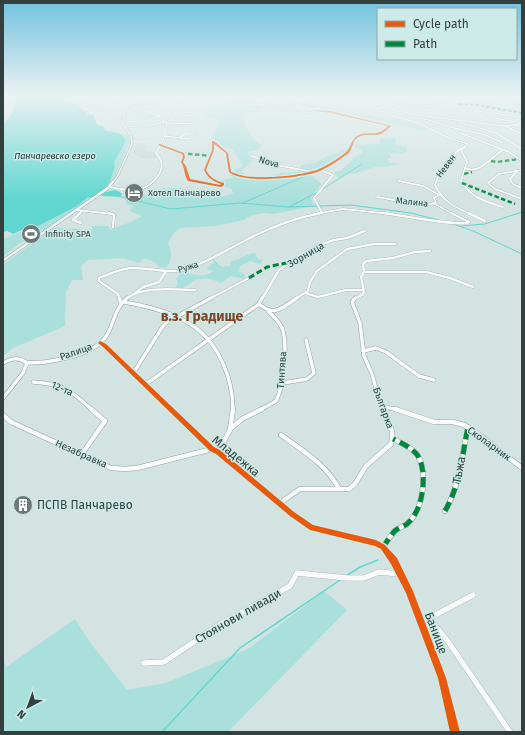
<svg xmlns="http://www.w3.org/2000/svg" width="525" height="735" font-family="'Fira Sans',sans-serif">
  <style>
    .built { fill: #c1ddda }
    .green { fill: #aae0db }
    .water { fill: #5fd7d0 }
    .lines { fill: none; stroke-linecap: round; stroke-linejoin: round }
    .stream-far1 { stroke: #5fd7d0; stroke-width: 1 }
    .stream { stroke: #5fd7d0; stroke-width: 1.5 }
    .street-far5-casing { stroke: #95a2a0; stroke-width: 2 }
    .street-far4-casing { stroke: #95a2a0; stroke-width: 2.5 }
    .street-far3-casing { stroke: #95a2a0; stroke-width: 3 }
    .street-far2-casing { stroke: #95a2a0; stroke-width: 4.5 }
    .street-far1-casing { stroke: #95a2a0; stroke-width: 5.5 }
    .street-casing { stroke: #95a2a0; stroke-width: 6 }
    .secondary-casing { stroke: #95a2a0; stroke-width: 1 }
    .street-far5 { stroke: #f8fbfa; stroke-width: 1.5 }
    .street-far4 { stroke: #f8fbfa; stroke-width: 2 }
    .street-far3 { stroke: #f8fbfa; stroke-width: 2.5 }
    .street-far2 { stroke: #f8fbfa; stroke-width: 3.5 }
    .street-far1 { stroke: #f8fbfa; stroke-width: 4.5 }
    .street { stroke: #f8fbfa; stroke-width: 5.5 }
    .secondary { fill: #ebf2f1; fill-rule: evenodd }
    .quiet-far3 { stroke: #00873e; stroke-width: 2; stroke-dasharray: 3.5 2; stroke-linecap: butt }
    .quiet-far2 { stroke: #00873e; stroke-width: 2.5; stroke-dasharray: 4.5 2.5; stroke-linecap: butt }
    .quiet-far1 { stroke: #00873e; stroke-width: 3; stroke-dasharray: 6 3; stroke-linecap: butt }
    .quiet { stroke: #00873e; stroke-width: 5; stroke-dasharray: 10 5; stroke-linecap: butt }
    .cycleway-casing { stroke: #cceae7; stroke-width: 3 }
    .cycleway { fill: #e8590c; fill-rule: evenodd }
    .labels { text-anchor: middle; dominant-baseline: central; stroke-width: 3; stroke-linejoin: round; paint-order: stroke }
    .far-water-label { font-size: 9px; font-style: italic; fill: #17302e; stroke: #cceae7 }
    .far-street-label { font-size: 9px; fill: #34403e; stroke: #cceae7 }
    .far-poi-label { font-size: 9px; fill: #34403e; stroke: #cceae7; text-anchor: start }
    .street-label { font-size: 10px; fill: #34403e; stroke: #cceae7 }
    .near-street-label { font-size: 12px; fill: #34403e; stroke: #cceae7 }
    .near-poi-label { font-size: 12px; fill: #34403e; stroke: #cceae7; text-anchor: start }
    .district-label { font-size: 14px; font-weight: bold; fill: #824121; stroke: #cceae7 }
  </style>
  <rect width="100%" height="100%" fill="#d3e3e1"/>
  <g class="built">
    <path d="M 134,107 L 149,112 L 155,117 L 142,120 L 126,112 Z"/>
    <path d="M 137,143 L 149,145 L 145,151 L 156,152 L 157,158 L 141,158 L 132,153 Z"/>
  </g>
  <g class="green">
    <path d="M 227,96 L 257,96 L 253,100 L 276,106 C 267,106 263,106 257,113 L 243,115 C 244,128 251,137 261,145 L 258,150 L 247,152 L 252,161 L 241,171 L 245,175 L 269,177 L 282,173 L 299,171 L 300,166 L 317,162 L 327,156 L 349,149 L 320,169 L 305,171 L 322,184 L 311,197 L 314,206 L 274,214 L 265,213 L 252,215 L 244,220 L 215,226 L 181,228 L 175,232 L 168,242 C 171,252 174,261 165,268 L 159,267 L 155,262 L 143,258 L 141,262 L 138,263 L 123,258 L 88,260 L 81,266 L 83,280 L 72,280 L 66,292 L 65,326 L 13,348 L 3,356 L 3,264 L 55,228 L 80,229 L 80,235 L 91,235 L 92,226 L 108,226 L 111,230 C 121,224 133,223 142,216 L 130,211 L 133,206 L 127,204 L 125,199 L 142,194 L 156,196 L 163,188 L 179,188 L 204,193 L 206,195 L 216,197 L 233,194 L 232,189 L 225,187 L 218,181 L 232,178 L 234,170 L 243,166 L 232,149 L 226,148 L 210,140 L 219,123 L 217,119 L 205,115 L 204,112 L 228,105 L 230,100 Z"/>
    <path d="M 314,104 L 387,119 C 401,117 414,124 426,130 L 420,131 L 408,126 L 320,110 L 319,108 L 308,105 Z"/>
    <path d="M 117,132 L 128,135 L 130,141 L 116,176 L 109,184 L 115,168 L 114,162 L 126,141 L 121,134 Z"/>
    <path d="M 396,138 L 395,144 L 406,147 L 407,149 L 406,150 L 409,151 L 400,154 L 389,153 L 391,158 L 388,158 L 389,163 L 400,163 C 392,167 384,166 375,167 C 368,169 360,172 353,174 L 351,173 L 339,178 L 335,174 L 335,172 L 340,171 L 353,160 L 351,159 L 362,153 L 362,151 L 354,145 L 380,144 L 380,139 Z"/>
    <path d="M 88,197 L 92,198 C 82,205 30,243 21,242 L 3,257 L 3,239 C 34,227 61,217 88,197 Z"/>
    <path d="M 255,253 L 258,259 L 263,260 L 260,264 L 250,261 L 240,266 L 239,271 L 245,275 L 244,279 L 231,276 L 221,283 C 213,279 200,276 192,282 C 187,286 182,290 175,289 L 178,282 L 176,279 L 179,275 L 178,271 L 188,268 L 189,273 C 199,276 204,277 214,271 L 209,270 L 207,268 L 214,263 L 212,259 L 214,259 L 218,264 L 222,267 L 230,266 L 231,261 C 240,261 246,253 255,253 Z"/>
    <path d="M 324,591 L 347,610 L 228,732 L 3,732 L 3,659 L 6,667 L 75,619 L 90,642 L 127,690 L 166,683 L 248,649 Z"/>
  </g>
  <path class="water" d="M 18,96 L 60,96 L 69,102 L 80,105 L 78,107 L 81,107 L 81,110 L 91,112 L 86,113 L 87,115 L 93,114 L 97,125 L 103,126 L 105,130 C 113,133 122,130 126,141 L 114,162 L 115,167 L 109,184 L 104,189 L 106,192 C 113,190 116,188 122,194 L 121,197 L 103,196 L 97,194 L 92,198 L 88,197 L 77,206 L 36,227 L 26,230 L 22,230 L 13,234 L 7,231 L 3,232 L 3,124 L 12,113 Z"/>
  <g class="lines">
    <g class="stream-far1">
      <path d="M 475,96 L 484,98"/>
      <path d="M 511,103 L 522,106"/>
      <path d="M 321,190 L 362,164"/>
      <path d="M 121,197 L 171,209 L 240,203 L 289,207 L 351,205 L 411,213 L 442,221"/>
      <path d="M 243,203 L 312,173"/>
      <path d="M 289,207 L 318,192"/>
      <path d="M 453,224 L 473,231 L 522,254"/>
      <path d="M 461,226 L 485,224 L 522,212"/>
    </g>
    <g class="stream">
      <path d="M 346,576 L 360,567 L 378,560"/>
      <path d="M 162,732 L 240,648 L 340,580"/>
    </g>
    <defs>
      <g id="street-far5">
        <path d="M 104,96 L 155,100"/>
        <path d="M 212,96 L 216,99"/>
        <path d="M 397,96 L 425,96"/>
        <path d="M 468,96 L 513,103 L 490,96"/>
        <path d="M 502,96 L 522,100"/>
        <path d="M 108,98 L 125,111"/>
        <path d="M 412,101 L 418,102 L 439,100"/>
        <path d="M 392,102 L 369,106 L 425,116 L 503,126 L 522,124"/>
        <path d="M 133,107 L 158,116 L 167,124"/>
        <path d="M 373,107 L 387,114 L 418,123 L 449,138 L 468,144 L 462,148"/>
        <path d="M 316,111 L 331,112 L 390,126 C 377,139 370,130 357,137 L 351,148"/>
        <path d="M 149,112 L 191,103 L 207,103"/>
        <path d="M 183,115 L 196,116"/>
        <path d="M 158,116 L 172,113"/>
        <path d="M 419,117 L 454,128 L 460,133 L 499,148"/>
        <path d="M 495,118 L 520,123"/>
        <path d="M 472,121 L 469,118 L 476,111 L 522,117"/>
        <path d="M 459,122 L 496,133 L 520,148"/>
        <path d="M 168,123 L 198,124 L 204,118"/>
        <path d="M 515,125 L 522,128"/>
        <path d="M 505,126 L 522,134"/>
        <path d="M 125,127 C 154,126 171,124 195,106 L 179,96"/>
        <path d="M 455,128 L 485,135 L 503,143"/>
        <path d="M 165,136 L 189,139 L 196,133"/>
        <path d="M 180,137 L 189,132"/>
        <path d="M 132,142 L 161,142"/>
        <path d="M 159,145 L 167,148"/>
        <path d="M 159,148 L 165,136 L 167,124"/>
        <path d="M 213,148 L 213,142 L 221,148"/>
      </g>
      <g id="street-far4">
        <path d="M 164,147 L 183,154 L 184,157 L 182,162 L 189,180 L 221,186 L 223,184 L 212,179 L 205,170 L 213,147"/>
        <path d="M 219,147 L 227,153 L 230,172 C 252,183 295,179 319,170 C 325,168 332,163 338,159 C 343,156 348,153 351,147"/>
        <path d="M 465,147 C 450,153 440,170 435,185 C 442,201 455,207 470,214"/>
        <path d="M 496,147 L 509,152 L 522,161"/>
        <path d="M 519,147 L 522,149"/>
        <path d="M 463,148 L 462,152 L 467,162 L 461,180 C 469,197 486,202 503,207"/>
        <path d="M 252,156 L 271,164 L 308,171"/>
        <path d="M 465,168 C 480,175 491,157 503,150"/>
        <path d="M 320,170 L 333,175 L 314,198 L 322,213"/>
        <path d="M 522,170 L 499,174 L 488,183 L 495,189 L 522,199"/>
        <path d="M 517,171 L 510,179 L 513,184 L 522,188"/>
        <path d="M 399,181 L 423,186 L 439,195"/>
        <path d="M 109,187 C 118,188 128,191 137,190 C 149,188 165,174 161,161 C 160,158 157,155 156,153 L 159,147"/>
        <path d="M 377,197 C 396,200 417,207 436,203 L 434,198 L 439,195"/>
        <path d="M 435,204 L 453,214"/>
        <path d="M 78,210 L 112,214"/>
        <path d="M 79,214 L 82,211"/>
        <path d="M 315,214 L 343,209 L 392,214"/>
      </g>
      <g id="street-far3">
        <path d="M 80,213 L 73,220 L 81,223"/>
        <path d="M 109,213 L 114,215 L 113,227"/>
        <path d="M 383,213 C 400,215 458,227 469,222"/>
        <path d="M 451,213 L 469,222"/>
        <path d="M 468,213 L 485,221"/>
        <path d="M 364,272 L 426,272 L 450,278 L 473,287"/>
        <path d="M 364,272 L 363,264 L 366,261 L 393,258 L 415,252 L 430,251"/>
        <path d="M 305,293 L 318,297 L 346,290 L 364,290"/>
        <path d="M 134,294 L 143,287 L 159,282 L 166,271"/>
        <path d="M 120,299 L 118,294 L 99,281 L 99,278 C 109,274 120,269 131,268 C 148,267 166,274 183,270 C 205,264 226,250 246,240 C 269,228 295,218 321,213"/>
        <path d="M 126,299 C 144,285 174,290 195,290"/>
        <path d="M 209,299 L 249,278"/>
        <path d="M 262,299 L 279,270 L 291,262 L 319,245 L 334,240 L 347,238 L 365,231"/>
        <path d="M 295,299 L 308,291 L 310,282 L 317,271 L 347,249 L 374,244 L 395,244"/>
        <path d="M 354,299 L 362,295 L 364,292 L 361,277 L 364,272"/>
      </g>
      <g id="street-far2">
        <path d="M 119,298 L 121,303"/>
        <path d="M 355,298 L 352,302 L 360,323 L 364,356 L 372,374 L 382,410"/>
        <path d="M 124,302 C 147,306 177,313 196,328 C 220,346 233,380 233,410"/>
        <path d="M 259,304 C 274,317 282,308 297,298"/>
        <path d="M 176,317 L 211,298"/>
        <path d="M 100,343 L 104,345 L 171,410"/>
        <path d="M 363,351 L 376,348 L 386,352 L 419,376 L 434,380"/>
        <path d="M 3,363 C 12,358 19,357 27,363"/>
        <path d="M 27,363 C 33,362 39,363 45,362 C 66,359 98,353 108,333 C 115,320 115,308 127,298"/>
        <path d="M 134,372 L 163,326 L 172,317"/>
        <path d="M 33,382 C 63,384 71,390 92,410"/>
        <path d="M 283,383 L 307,379 L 314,373 L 306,340"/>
        <path d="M 146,384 L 259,304 L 262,298"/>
        <path d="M 3,398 L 23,373 L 27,363"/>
        <path d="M 381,406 L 398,410"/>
        <path d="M 260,410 L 276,401 C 284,386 288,344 282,328 C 279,321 273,316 268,311"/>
      </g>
      <g id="street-far1">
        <path d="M 170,409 L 212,449 L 218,452 L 292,514 L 312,528 L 376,543 L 383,547 L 387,552"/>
        <path d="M 395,409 L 434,422 L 453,422 L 464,425 L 481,436 L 522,468"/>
        <path d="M 3,415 L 11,422 L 111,468 L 125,469 L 137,468 L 212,449"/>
        <path d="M 230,429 L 242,419 L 262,409"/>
        <path d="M 281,435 C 302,450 327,465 339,489"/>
        <path d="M 218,452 L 230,430 L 233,409"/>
        <path d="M 82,454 L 105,421 L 91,409"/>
        <path d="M 280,503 L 300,489 L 349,489 L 355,484 L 366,466 L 391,444 C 396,432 387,419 382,409"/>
        <path d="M 445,511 C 460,485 462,456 468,427"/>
        <path d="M 383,547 C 387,542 391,534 396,530 C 400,527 406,526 409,522 C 423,509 428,473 418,456 C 413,448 401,443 393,439"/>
      </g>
      <g id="street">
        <path d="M 386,551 L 394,561 L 409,591 L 442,678 L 455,732"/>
        <path d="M 422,622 L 473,595"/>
        <path d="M 421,623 L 432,622 L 447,640 L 510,732"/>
        <path d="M 144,663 L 164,662 L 219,625 L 290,586 L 297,573 L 347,578 L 364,578 L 379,572 L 400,574"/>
      </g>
      <g id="secondary">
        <path d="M 75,96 L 77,96 L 80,102 C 93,107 109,108 119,119 L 123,118 L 124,111 L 129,108 L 167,96 L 171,96 L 131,108 L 126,111 L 125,118 L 120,120 C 126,127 134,135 133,144 L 118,177 L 109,189 L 3,262 L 3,259 L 107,187 L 116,177 L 130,147 L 131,142 L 130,136 L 120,122 L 115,117 L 104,111 L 86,106 L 78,102 Z"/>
        <path d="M 222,96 L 224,96 C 226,99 228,101 232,102 C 242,105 253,103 263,104 C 281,107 299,117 317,110 L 314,107 L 281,99 L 276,96 L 279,96 L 283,99 L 316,107 L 319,110 C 302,119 281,108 264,106 C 252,104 240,106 229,102 C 226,101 224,99 222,96 Z"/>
        <path d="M 375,96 L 379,96 C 397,103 416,109 436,104 C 442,103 446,97 453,96 L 522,109 L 522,111 L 453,98 C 446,99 443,104 436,106 C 416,110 395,104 375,96 Z"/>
      </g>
    </defs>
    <use href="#street-far5" class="street-far5-casing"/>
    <use href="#street-far4" class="street-far4-casing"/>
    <use href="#street-far3" class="street-far3-casing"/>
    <use href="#street-far2" class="street-far2-casing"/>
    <use href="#street-far1" class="street-far1-casing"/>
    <use href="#street" class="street-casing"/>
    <use href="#secondary" class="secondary-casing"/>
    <use href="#street-far5" class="street-far5"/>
    <use href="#street-far4" class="street-far4"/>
    <use href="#street-far3" class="street-far3"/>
    <use href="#street-far2" class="street-far2"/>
    <use href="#street-far1" class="street-far1"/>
    <use href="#street" class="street"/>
    <use href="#secondary" class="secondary"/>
    <path class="quiet-far3" d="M 459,104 L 477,105 L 522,113"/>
    <g class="quiet-far2">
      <path d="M 181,153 L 211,156"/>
      <path d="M 491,161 L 497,162 L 519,159"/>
      <path d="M 464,174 L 472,172"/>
      <path d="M 462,183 L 515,204"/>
    </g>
    <path class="quiet-far1" d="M 249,278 L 267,267 L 291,262"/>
    <g class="quiet">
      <path d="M 445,511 C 460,485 462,456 468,427"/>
      <path d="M 383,547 C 387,542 391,534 396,530 C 400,527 406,526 409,522 C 423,509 428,473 418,456 C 413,448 401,443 393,439"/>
    </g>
    <defs>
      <g id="cycleway">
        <path d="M 315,111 L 316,110 L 331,111 L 391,126 C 388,129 385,132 381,134 C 373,137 363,132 356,139 C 353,142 352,148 349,153 C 341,159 329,167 320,171 C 301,178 256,182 237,176 C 234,175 231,174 229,172 L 226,153 L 214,144 L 214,150 L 206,170 C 210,178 216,181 224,183 L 224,185 L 221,187 L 188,181 C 184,175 185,168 181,162 L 183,157 L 182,154 L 158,145 L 160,144 L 184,153 L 185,157 L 183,162 L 186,166 L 190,179 L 220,185 L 221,184 C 213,181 208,178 204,170 L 212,150 L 212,141 L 214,141 L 228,153 L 231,172 C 234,173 237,174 240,175 C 258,180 302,176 319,169 C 328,165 337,159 345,153 C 351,148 351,140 357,136 C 368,129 375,139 388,126 L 331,113 Z"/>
        <path d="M 100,341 L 106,344 L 214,447 L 220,450 L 294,512 L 313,525 L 376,540 L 385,545 L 397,558 L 413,591 L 446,678 L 460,732 L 450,732 L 438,678 L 406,593 L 391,564 L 381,549 L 375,546 L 310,530 L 290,516 L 216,454 L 210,451 L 102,346 L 98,343 Z"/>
      </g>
    </defs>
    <use href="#cycleway" class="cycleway-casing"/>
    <use href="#cycleway" class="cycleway"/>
  </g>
  <linearGradient id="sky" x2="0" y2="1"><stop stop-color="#71c2de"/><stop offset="0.48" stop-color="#ebf2f2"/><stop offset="1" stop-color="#ebf2f2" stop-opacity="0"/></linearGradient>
  <rect width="525" height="199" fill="url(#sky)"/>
  <defs>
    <symbol id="hotel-disc" viewBox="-11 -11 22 22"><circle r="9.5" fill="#6c7977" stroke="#cceae7"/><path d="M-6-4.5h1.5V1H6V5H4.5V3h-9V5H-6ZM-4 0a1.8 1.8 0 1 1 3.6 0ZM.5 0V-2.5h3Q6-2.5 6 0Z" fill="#fff"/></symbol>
    <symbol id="stadium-disc" viewBox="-11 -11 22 22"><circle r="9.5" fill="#6c7977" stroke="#cceae7"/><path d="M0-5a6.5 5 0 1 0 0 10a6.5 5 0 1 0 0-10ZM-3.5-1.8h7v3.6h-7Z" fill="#fff"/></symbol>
    <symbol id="building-disc" viewBox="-11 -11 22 22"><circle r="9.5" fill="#6c7977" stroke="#cceae7"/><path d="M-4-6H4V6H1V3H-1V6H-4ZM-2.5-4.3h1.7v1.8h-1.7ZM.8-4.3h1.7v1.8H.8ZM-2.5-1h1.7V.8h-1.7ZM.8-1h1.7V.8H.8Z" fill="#fff"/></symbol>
  </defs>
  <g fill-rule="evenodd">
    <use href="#hotel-disc" x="123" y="182" width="22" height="22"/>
    <use href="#stadium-disc" x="20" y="223" width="22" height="22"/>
    <use href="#building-disc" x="12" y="494" width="22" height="22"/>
  </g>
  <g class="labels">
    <g class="far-water-label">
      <text x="55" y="156">Панчаревско езеро</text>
    </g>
    <g class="far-street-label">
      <text transform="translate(269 162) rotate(16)">Nova</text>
      <text transform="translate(446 166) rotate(-53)">Невен</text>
      <text transform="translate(412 202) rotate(6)">Малина</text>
      <text transform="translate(188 267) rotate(-18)">Ружа</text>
    </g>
    <g class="far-poi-label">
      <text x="148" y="193">Хотел Панчарево</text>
      <text x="45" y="234">Infinity SPA</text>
    </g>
    <g class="street-label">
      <text transform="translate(306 255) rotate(-30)">Зорница</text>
      <text transform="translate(76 352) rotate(-20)">Ралица</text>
      <text transform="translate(282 370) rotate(-86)">Тинтява</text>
      <text transform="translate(62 389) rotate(23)">12-та</text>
      <text transform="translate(383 408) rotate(70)">Българка</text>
      <text transform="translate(489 444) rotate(36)">Скопарник</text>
      <text transform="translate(81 454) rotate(24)">Незабравка</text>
    </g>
    <g class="near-street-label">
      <text transform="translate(236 456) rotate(39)">Младежка</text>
      <text transform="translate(459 470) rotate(-80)">Тъжа</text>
      <text transform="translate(238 616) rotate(-30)">Стоянови ливади</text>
      <text transform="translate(436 633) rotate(69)">Банище</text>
    </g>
    <g class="near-poi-label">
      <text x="37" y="505">ПСПВ Панчарево</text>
    </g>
    <g class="district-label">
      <text x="202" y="316">в.з. Градище</text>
    </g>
  </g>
  <rect width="525" height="735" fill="none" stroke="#34403e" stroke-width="8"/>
  <rect x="377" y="8" width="140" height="52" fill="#cceae7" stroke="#8fa6a3"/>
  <rect x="385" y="21" width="20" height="6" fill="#e8590c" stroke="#8fa6a3"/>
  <text x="413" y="28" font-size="12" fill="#34403e">Cycle path</text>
  <rect x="385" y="41" width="20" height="6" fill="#00873e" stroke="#8fa6a3"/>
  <text x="413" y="48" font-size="12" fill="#34403e">Path</text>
  <g transform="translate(28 707) rotate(221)" stroke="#cceae7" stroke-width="3" paint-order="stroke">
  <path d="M0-3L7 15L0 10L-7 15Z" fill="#34403e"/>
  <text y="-6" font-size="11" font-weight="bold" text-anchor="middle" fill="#34403e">N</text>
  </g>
</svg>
